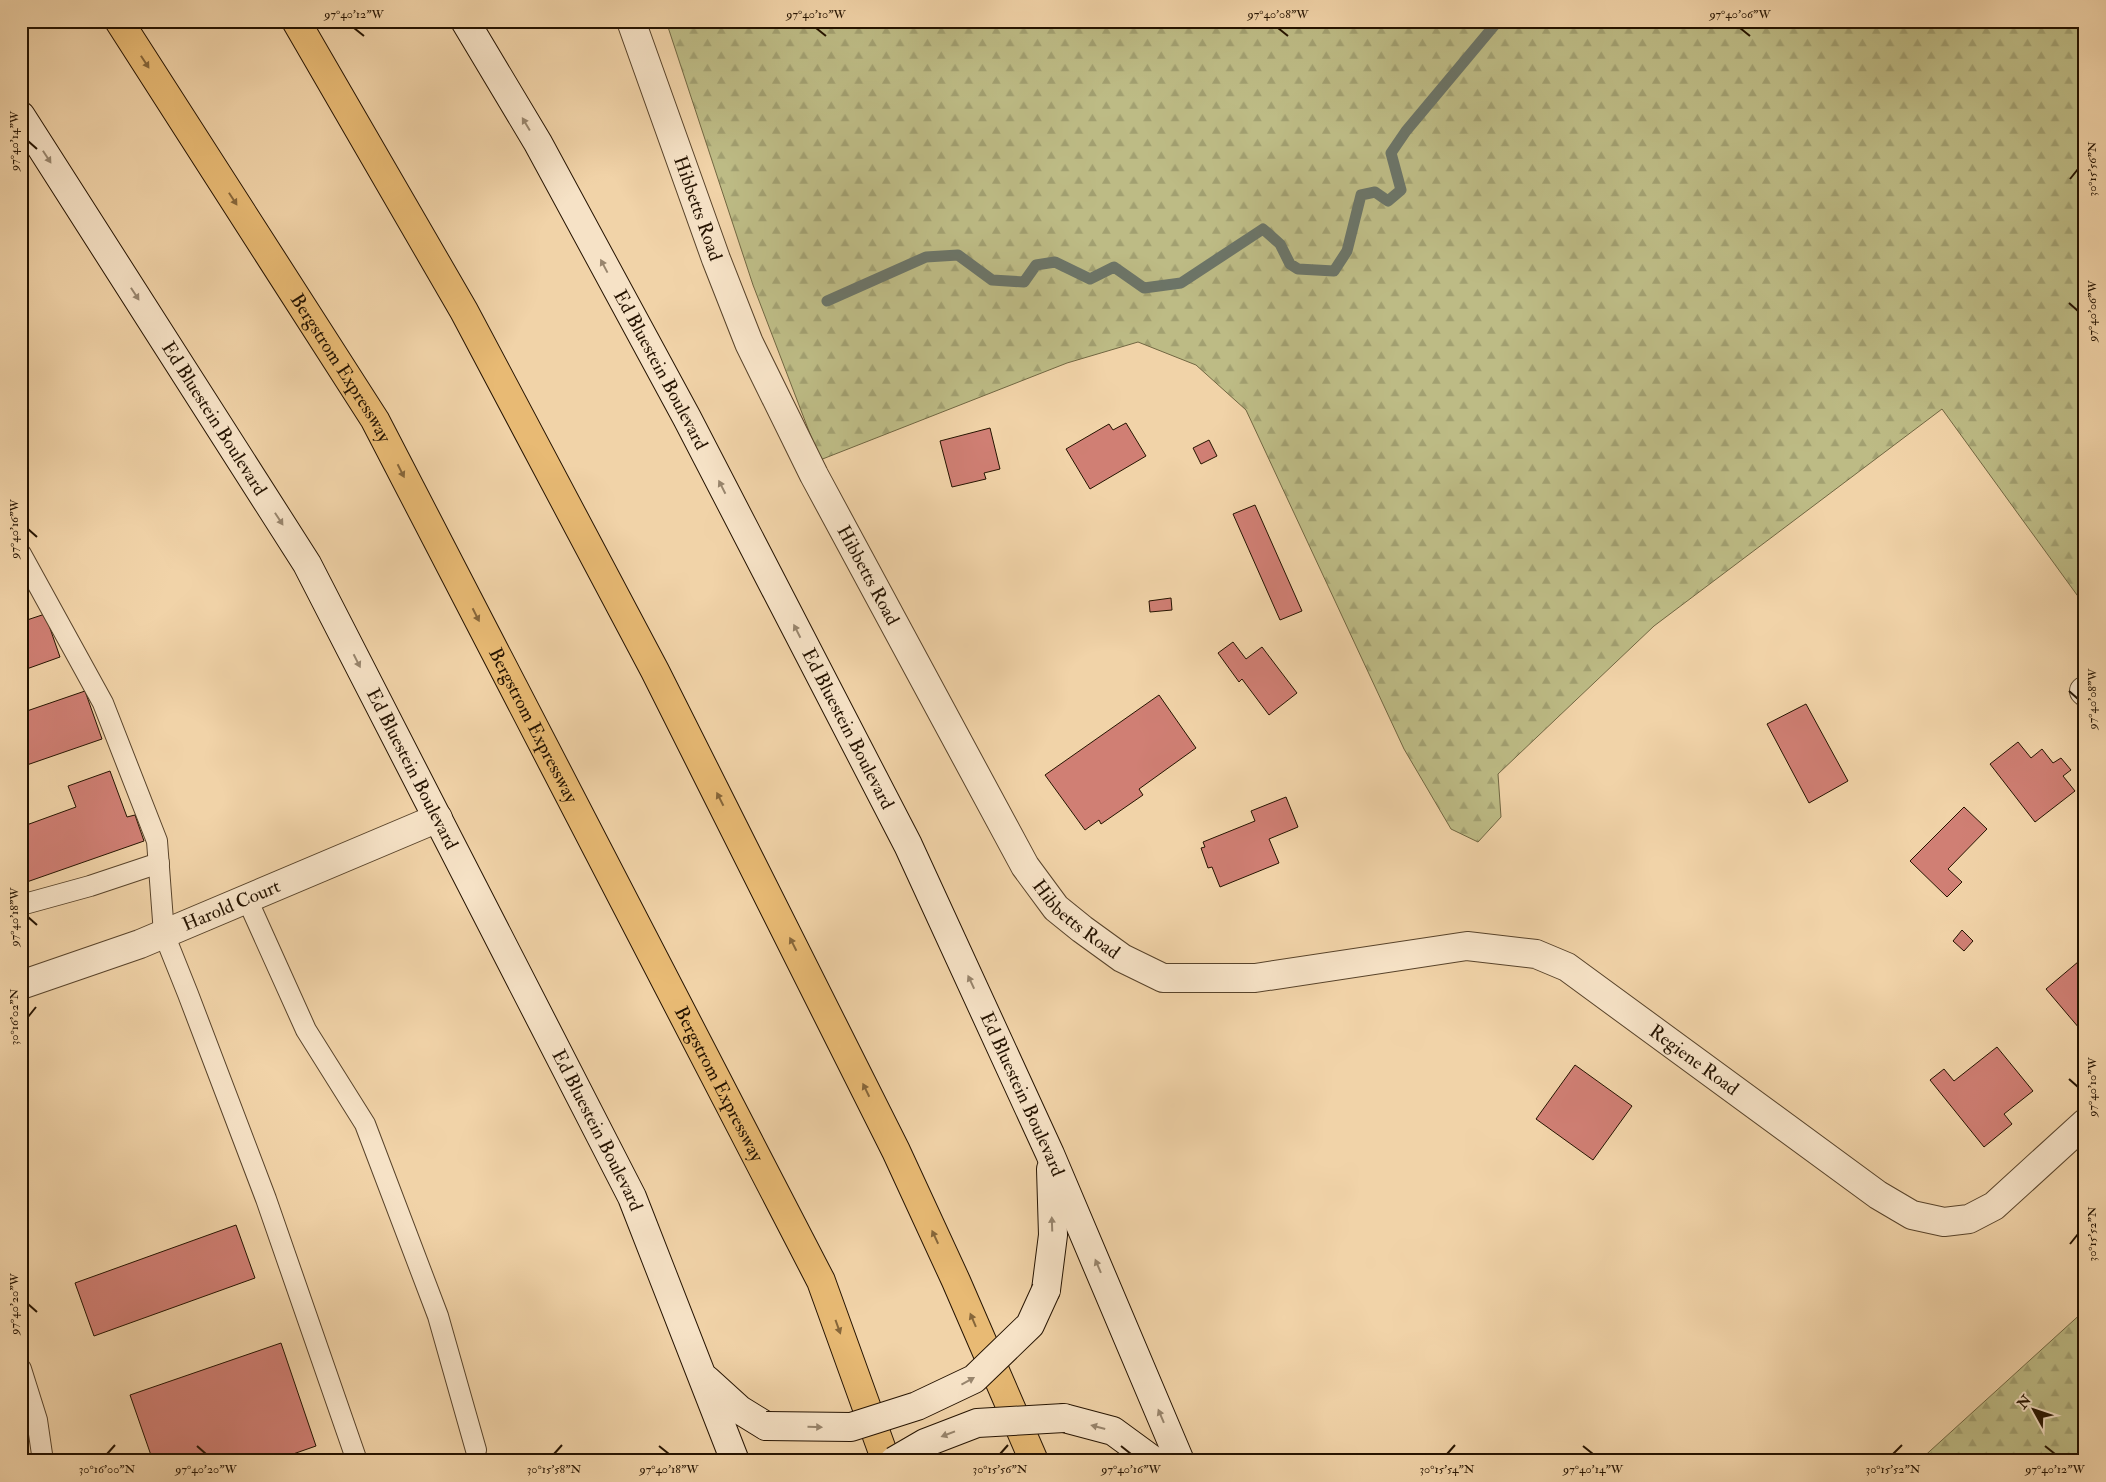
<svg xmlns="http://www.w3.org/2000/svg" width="2106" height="1482" font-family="'IM FELL Double Pica',serif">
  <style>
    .forest { fill: url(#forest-firs); stroke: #716742 }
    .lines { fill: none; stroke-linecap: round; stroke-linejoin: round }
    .stream { stroke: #6c7568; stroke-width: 11 }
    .building { fill: #d07f74; stroke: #251300 }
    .service-casing { stroke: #58432a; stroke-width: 22 }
    .minor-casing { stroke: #58432a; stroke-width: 30 }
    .secondary-casing { stroke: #251300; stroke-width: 30 }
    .motorway-casing { stroke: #251300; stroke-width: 30 }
    .service { stroke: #f6e2c6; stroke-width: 20 }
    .minor { stroke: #f6e2c6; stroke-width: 28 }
    .secondary { stroke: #f6e2c6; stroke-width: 28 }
    .motorway { stroke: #e8ba74; stroke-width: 28 }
    .secondary-bridge-casing { stroke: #251300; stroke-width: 30; stroke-linecap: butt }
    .secondary-bridge { stroke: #f6e2c6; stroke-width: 28 }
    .oneway { fill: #86663a }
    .oneway2 { fill: #98856d }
    .ticks { fill: none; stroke: #251300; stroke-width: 2 }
    .labels { text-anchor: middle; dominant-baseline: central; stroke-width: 5; stroke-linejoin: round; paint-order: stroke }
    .street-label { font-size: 19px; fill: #251300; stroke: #f6e2c6 }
    .neatline { fill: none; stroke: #251300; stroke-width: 2 }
    .ticks-label { font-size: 12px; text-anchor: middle; fill: #251300 }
  </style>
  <defs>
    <pattern id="forest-firs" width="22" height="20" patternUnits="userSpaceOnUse" patternTransform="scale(1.25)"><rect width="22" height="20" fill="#bdbb85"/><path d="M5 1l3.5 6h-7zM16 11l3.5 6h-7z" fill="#a2a071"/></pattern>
  </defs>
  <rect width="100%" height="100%" fill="#f1d3a8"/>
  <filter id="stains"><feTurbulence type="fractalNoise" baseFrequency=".004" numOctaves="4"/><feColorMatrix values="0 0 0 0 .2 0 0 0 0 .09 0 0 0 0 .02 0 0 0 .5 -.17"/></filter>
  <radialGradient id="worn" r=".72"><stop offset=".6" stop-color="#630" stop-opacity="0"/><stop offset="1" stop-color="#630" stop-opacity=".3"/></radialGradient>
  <g class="forest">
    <path d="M 666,21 L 2085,21 L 2085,606 L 1942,409 L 1654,626 L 1498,774 L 1501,817 L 1478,842 L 1451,829 L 1404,749 L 1246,410 L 1196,365 L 1138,342 L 1067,363 L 820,460 L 753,285 Z"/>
    <path d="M 2085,1310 L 2085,1461 L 1919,1461 Z"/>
  </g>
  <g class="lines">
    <path class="stream" d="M 827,301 L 926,257 L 958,255 L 992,280 L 1024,282 L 1036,265 L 1055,262 L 1090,279 L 1114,267 L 1144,288 L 1181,283 L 1263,229 L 1280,244 L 1290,264 L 1298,269 L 1334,271 L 1347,251 L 1361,195 L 1375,192 L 1388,201 L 1401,190 L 1391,153 L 1406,131 L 1498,21"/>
  </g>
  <g class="building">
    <path d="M 1126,423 L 1146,456 L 1090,489 L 1066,449 L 1109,424 L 1113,430 Z"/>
    <path d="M 990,428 L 1000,469 L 984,473 L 986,479 L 952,487 L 940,441 Z"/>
    <path d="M 1209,440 L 1217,456 L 1201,464 L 1193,448 Z"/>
    <path d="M 1255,505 L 1302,611 L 1280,620 L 1233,514 Z"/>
    <path d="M 1171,598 L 1172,610 L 1150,612 L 1149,601 Z"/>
    <path d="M 45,614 L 60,657 L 21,671 L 21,622 Z"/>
    <path d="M 1233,642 L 1246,659 L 1262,647 L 1297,693 L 1269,715 L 1242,679 L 1239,682 L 1218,653 Z"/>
    <path d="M 85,691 L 102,739 L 21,767 L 21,713 Z"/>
    <path d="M 1159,695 L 1196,748 L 1139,789 L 1143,795 L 1101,824 L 1099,820 L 1085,830 L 1045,775 Z"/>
    <path d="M 1806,704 L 1848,781 L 1809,803 L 1767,724 Z"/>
    <path d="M 2018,742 L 2031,758 L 2042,749 L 2053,763 L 2061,758 L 2071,770 L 2063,776 L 2075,791 L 2035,822 L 1990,764 Z"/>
    <path d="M 110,771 L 127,817 L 135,815 L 144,841 L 21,884 L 21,827 L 76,807 L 68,786 Z"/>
    <path d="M 1286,797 L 1298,827 L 1269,839 L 1279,863 L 1220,887 L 1212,867 L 1208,868 L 1201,848 L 1205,847 L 1203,842 L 1255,821 L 1251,811 Z"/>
    <path d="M 1964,807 L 1987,829 L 1948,869 L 1962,882 L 1947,897 L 1910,861 Z"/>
    <path d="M 1962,930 L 1973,941 L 1964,951 L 1953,941 Z"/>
    <path d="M 2085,956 L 2085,1035 L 2046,989 Z"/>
    <path d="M 1997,1047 L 2033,1091 L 2004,1114 L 2012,1124 L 1984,1147 L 1930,1080 L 1944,1069 L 1954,1081 Z"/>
    <path d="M 1575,1065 L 1632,1106 L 1593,1160 L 1536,1119 Z"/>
    <path d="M 236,1225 L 255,1278 L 94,1336 L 75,1283 Z"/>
    <path d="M 281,1343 L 316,1446 L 273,1461 L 153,1461 L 130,1395 Z"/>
  </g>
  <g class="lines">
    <defs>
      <g id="service">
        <path d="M 21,554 L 103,703 L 157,841 L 164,934 L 188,994 L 266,1199 L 357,1461"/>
        <path d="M 247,899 L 306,1030 L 365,1124 L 438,1316 L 476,1450"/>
        <path d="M 21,905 L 90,886 L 159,863"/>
        <path d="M 21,1369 L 37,1420 L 43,1461"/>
      </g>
      <g id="minor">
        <path id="s1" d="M 631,21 L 716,259 L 749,343 L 814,475 L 1025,866 L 1056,908 L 1082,929 L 1122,958 L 1163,978 L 1255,978 L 1467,946 L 1536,954 L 1567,967 L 1878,1195 L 1912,1215 L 1944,1222 L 1969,1219 L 1994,1206 L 2085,1123"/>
        <path d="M 2084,691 L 2085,692"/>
        <path id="s2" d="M 21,985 L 140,944 L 438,818"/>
      </g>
      <g id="secondary">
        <path id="s3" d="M 465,21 L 538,143 L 687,418 L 908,845 L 1050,1154 L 1180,1461"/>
        <path id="s4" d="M 21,116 L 307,564 L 632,1197 L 735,1461"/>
        <path d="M 1046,1290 L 1053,1235 L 1051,1169"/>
        <path d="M 707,1380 L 740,1410 L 766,1426"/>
        <path d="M 1064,1418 L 1113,1431 L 1154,1461"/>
      </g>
      <g id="motorway">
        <path id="s5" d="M 119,21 L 375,420 L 821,1281 L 886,1461"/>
        <path d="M 296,21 L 464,311 L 655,671 L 896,1151 L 956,1281 L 1034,1461"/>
      </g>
    </defs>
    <use href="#service" class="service-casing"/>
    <use href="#minor" class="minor-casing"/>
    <use href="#secondary" class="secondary-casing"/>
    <use href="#motorway" class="motorway-casing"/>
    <use href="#service" class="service"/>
    <use href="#minor" class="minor"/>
    <use href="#secondary" class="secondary"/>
    <use href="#motorway" class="motorway"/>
    <defs>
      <g id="secondary-bridge">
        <path d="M 766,1426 L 851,1427 L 917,1406 L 974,1379 L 1030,1325 L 1046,1290"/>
        <path d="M 894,1461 L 925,1443 L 977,1423 L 1064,1418"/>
      </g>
    </defs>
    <use href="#secondary-bridge" class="secondary-bridge-casing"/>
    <use href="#secondary-bridge" class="secondary-bridge"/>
  </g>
  <defs><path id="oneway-solid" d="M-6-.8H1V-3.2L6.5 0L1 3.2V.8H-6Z" transform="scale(1.25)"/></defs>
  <g class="oneway">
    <use href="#oneway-solid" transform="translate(145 62) rotate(57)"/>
    <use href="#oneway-solid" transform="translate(233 199) rotate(57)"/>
    <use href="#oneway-solid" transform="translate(401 471) rotate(63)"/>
    <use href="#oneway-solid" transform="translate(476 615) rotate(63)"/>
    <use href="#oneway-solid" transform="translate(720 799) rotate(-117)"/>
    <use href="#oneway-solid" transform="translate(793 944) rotate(-117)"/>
    <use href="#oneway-solid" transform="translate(866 1090) rotate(-116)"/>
    <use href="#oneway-solid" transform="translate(935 1237) rotate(-115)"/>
    <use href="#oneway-solid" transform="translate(973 1320) rotate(-113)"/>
    <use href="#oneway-solid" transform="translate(838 1327) rotate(70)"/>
  </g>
  <g class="oneway2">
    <use href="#oneway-solid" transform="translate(526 124) rotate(-121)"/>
    <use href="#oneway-solid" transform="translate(47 157) rotate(57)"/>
    <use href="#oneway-solid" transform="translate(604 266) rotate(-118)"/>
    <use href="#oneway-solid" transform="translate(135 294) rotate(57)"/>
    <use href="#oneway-solid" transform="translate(722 487) rotate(-117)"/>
    <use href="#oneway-solid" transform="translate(279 519) rotate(57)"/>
    <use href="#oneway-solid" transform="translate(797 631) rotate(-117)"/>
    <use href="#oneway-solid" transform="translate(357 661) rotate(63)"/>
    <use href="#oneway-solid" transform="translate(971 982) rotate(-115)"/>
    <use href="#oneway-solid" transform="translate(1052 1224) rotate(-92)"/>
    <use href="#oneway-solid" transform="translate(1098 1266) rotate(-113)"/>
    <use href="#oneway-solid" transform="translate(968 1381) rotate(-29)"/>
    <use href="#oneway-solid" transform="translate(1161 1416) rotate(-113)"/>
    <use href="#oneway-solid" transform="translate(815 1427) rotate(1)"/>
    <use href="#oneway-solid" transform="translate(1098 1427) rotate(-165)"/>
    <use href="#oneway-solid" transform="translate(948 1434) rotate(159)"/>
  </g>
  <path class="ticks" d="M 354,28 L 364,36M 816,28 L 826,36M 1278,28 L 1288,36M 1740,28 L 1750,36M 28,141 L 37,149M 2070,179 L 2078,169M 2069,303 L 2078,311M 28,529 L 37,537M 2069,691 L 2078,699M 28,917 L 37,925M 28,1017 L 36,1007M 2069,1079 L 2078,1087M 2070,1244 L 2078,1234M 28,1304 L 37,1312M 197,1446 L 206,1454M 659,1446 L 669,1454M 1121,1446 L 1131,1454M 1583,1446 L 1593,1454M 2045,1446 L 2055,1454M 107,1454 L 115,1445M 554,1454 L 562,1445M 1000,1454 L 1008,1445M 1447,1454 L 1455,1445M 1893,1454 L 1902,1445"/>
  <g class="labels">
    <g class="street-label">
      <text stroke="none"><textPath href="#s1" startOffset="199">Hibbetts Road</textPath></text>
      <text stroke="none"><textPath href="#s5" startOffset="412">Bergstrom Expressway</textPath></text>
      <text stroke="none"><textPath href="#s3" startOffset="400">Ed Bluestein Boulevard</textPath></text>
      <text stroke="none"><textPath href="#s4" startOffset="359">Ed Bluestein Boulevard</textPath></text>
      <text stroke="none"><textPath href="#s1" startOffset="604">Hibbetts Road</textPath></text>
      <text stroke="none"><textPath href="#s5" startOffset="818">Bergstrom Expressway</textPath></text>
      <text stroke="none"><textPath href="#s3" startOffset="805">Ed Bluestein Boulevard</textPath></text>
      <text stroke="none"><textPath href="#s4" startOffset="762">Ed Bluestein Boulevard</textPath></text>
      <text stroke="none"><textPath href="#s2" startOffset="225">Harold Court</textPath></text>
      <text stroke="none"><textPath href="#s1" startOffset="1009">Hibbetts Road</textPath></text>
      <text stroke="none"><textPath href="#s1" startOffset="1682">Regiene Road</textPath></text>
      <text stroke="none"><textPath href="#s5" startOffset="1222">Bergstrom Expressway</textPath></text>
      <text stroke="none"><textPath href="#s3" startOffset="1210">Ed Bluestein Boulevard</textPath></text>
      <text stroke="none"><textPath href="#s4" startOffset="1168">Ed Bluestein Boulevard</textPath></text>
    </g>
  </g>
  <rect width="2106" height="1482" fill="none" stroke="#f1d3a8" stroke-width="55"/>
  <g transform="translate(2034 1410) rotate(310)" stroke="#f6e2c6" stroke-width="4" paint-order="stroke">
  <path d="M0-4L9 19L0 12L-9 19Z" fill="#251300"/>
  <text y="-8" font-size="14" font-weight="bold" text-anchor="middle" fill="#251300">N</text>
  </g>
  <rect x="28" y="28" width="2050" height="1426" class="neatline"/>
  <g class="ticks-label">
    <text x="354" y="18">97°40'12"W</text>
    <text x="816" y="18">97°40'10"W</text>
    <text x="1278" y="18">97°40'08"W</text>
    <text x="1740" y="18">97°40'06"W</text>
    <text transform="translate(14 141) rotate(-90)" y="4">97°40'14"W</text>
    <text transform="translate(2092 169) rotate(-90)" y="4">30°15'56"N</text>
    <text transform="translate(2092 311) rotate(-90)" y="4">97°40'06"W</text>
    <text transform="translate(14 529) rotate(-90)" y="4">97°40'16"W</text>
    <text transform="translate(2092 699) rotate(-90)" y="4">97°40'08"W</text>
    <text transform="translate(14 917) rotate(-90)" y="4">97°40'18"W</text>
    <text transform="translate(14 1017) rotate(-90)" y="4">30°16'02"N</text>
    <text transform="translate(2092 1087) rotate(-90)" y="4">97°40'10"W</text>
    <text transform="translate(2092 1234) rotate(-90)" y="4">30°15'52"N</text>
    <text transform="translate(14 1304) rotate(-90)" y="4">97°40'20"W</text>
    <text x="107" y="1473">30°16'00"N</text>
    <text x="206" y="1473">97°40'20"W</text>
    <text x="554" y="1473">30°15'58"N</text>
    <text x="669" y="1473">97°40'18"W</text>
    <text x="1000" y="1473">30°15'56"N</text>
    <text x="1131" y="1473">97°40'16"W</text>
    <text x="1447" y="1473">30°15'54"N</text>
    <text x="1593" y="1473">97°40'14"W</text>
    <text x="1893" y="1473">30°15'52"N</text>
    <text x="2055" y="1473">97°40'12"W</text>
  </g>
  <rect width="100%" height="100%" filter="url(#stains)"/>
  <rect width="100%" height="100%" fill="url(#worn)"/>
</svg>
